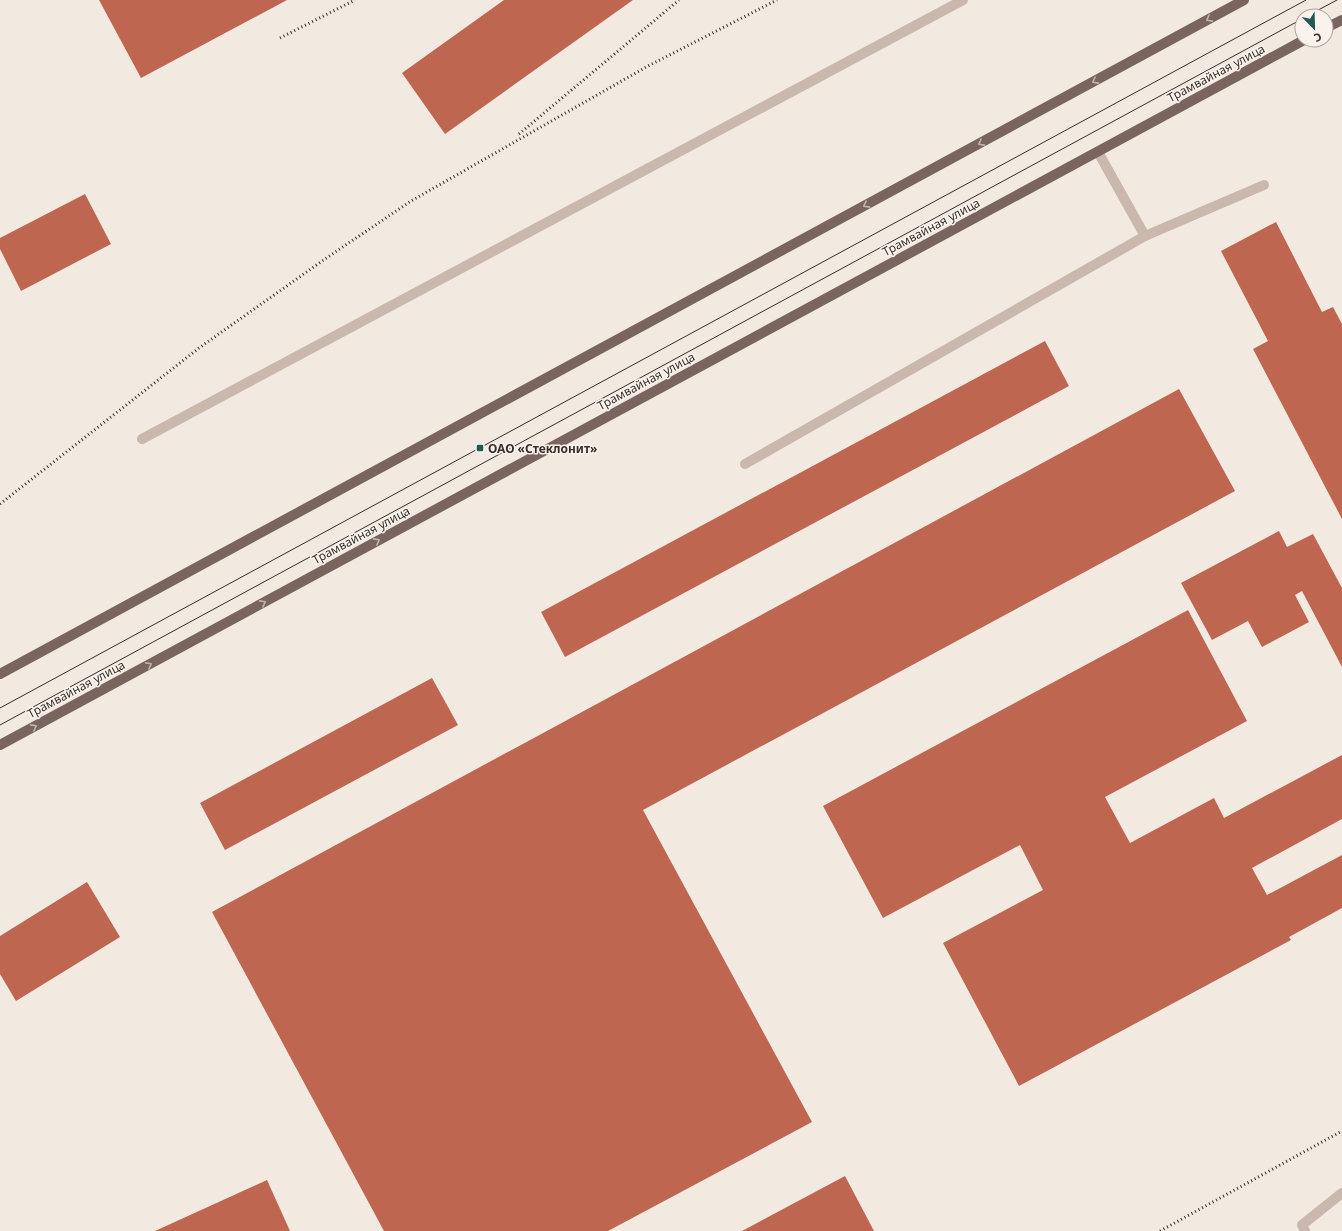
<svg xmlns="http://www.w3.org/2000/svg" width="1342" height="1231" font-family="'Noto Sans',sans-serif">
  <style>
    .building { fill: #bf6651 }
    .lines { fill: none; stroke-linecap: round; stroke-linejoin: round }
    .lane { stroke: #cab8ad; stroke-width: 10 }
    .primary { stroke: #79655d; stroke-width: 10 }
    .tram { stroke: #392e2b; stroke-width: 1 }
    .rail { stroke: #392e2b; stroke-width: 3; stroke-dasharray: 1 3; stroke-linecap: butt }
    .oneway { stroke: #c0b3ac }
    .poi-dot { fill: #225858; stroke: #faf3ed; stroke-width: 1.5 }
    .labels { text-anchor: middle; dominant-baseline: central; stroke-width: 3; stroke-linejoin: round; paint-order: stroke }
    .street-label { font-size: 12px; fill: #392e2b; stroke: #faf3ed }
    .poi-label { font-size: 12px; font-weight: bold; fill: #392e2b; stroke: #faf3ed; text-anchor: start }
  </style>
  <rect width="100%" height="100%" fill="#f2e9e1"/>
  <g class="building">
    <path d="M 99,0 L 287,0 L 141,78 Z"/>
    <path d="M 504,0 L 633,0 L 445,134 L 402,73 Z"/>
    <path d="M 85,194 L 111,244 L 21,291 L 0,249 L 0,238 Z"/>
    <path d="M 1276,222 L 1322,312 L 1333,307 L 1342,324 L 1342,519 L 1253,349 L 1268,341 L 1221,251 Z"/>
    <path d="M 1045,341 L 1069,386 L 565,657 L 541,612 Z"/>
    <path d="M 1179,389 L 1235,491 L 643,810 L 812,1122 L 608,1231 L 384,1231 L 212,912 Z"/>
    <path d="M 1279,531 L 1287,547 L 1313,534 L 1342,588 L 1342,667 L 1302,591 L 1295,595 L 1309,622 L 1262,647 L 1248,621 L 1212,640 L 1181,583 Z"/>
    <path d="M 1188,610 L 1247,721 L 1105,797 L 1130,843 L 1214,798 L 1224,818 L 1342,755 L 1342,819 L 1252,868 L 1267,895 L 1342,855 L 1342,908 L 1289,937 L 1291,940 L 1019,1086 L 943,943 L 1043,890 L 1020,845 L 883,918 L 823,806 Z"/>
    <path d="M 432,678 L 458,725 L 225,850 L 200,803 Z"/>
    <path d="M 87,882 L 120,937 L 16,1001 L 0,974 L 0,936 Z"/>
    <path d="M 845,1176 L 874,1231 L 742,1231 Z"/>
    <path d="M 267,1180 L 290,1231 L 155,1231 Z"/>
  </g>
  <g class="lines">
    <g class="lane">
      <path d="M 1145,236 L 1264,185"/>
      <path d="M 142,439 L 963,0"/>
      <path d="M 745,464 L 1145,236 L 1098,152"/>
      <path d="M 1305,1231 L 1302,1225 L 1342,1193"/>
    </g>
    <g class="primary">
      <path d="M 1326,28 L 1342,20"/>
      <path d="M 0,674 L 1244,0"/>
      <path d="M 0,745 L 1304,40"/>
    </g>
    <g class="tram">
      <path d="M 1307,16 L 1337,0"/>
      <path d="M 0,708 L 1306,0"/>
      <path d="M 0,725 L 1302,19"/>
    </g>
    <g class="rail">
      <path d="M 280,38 L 355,0"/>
      <path d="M 519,134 L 679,0"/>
      <path d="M 0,504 L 199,348 L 325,259 L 411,201 L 648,66 L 777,0"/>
      <path d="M 1160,1231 L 1342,1131"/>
    </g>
  </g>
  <defs><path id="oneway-chevron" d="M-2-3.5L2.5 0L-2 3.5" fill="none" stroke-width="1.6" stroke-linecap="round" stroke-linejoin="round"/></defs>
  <g class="oneway">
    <use href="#oneway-chevron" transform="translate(1209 19) rotate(152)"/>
    <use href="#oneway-chevron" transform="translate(1095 81) rotate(152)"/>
    <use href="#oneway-chevron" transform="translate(981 143) rotate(152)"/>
    <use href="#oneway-chevron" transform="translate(866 205) rotate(152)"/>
    <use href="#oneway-chevron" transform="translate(377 541) rotate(-28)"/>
    <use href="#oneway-chevron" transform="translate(263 603) rotate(-28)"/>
    <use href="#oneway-chevron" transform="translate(149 665) rotate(-28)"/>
    <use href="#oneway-chevron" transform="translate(34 727) rotate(-28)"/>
  </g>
  <rect class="poi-dot" x="476" y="444" width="8" height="8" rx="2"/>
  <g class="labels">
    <g class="street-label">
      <text transform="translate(1216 73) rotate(-28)">Трамвайная улица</text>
      <text transform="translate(931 227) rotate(-28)">Трамвайная улица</text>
      <text transform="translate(646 381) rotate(-28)">Трамвайная улица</text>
      <text transform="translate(361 535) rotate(-28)">Трамвайная улица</text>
      <text transform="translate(76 689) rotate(-28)">Трамвайная улица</text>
    </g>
    <g class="poi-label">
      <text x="488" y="448">ОАО «Стеклонит»</text>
    </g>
  </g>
  <g transform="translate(1314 28) rotate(157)"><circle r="19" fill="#faf3ed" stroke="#ada49f"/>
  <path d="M0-3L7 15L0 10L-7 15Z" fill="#225858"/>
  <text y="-6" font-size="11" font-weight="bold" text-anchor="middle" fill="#392e2b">С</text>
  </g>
</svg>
